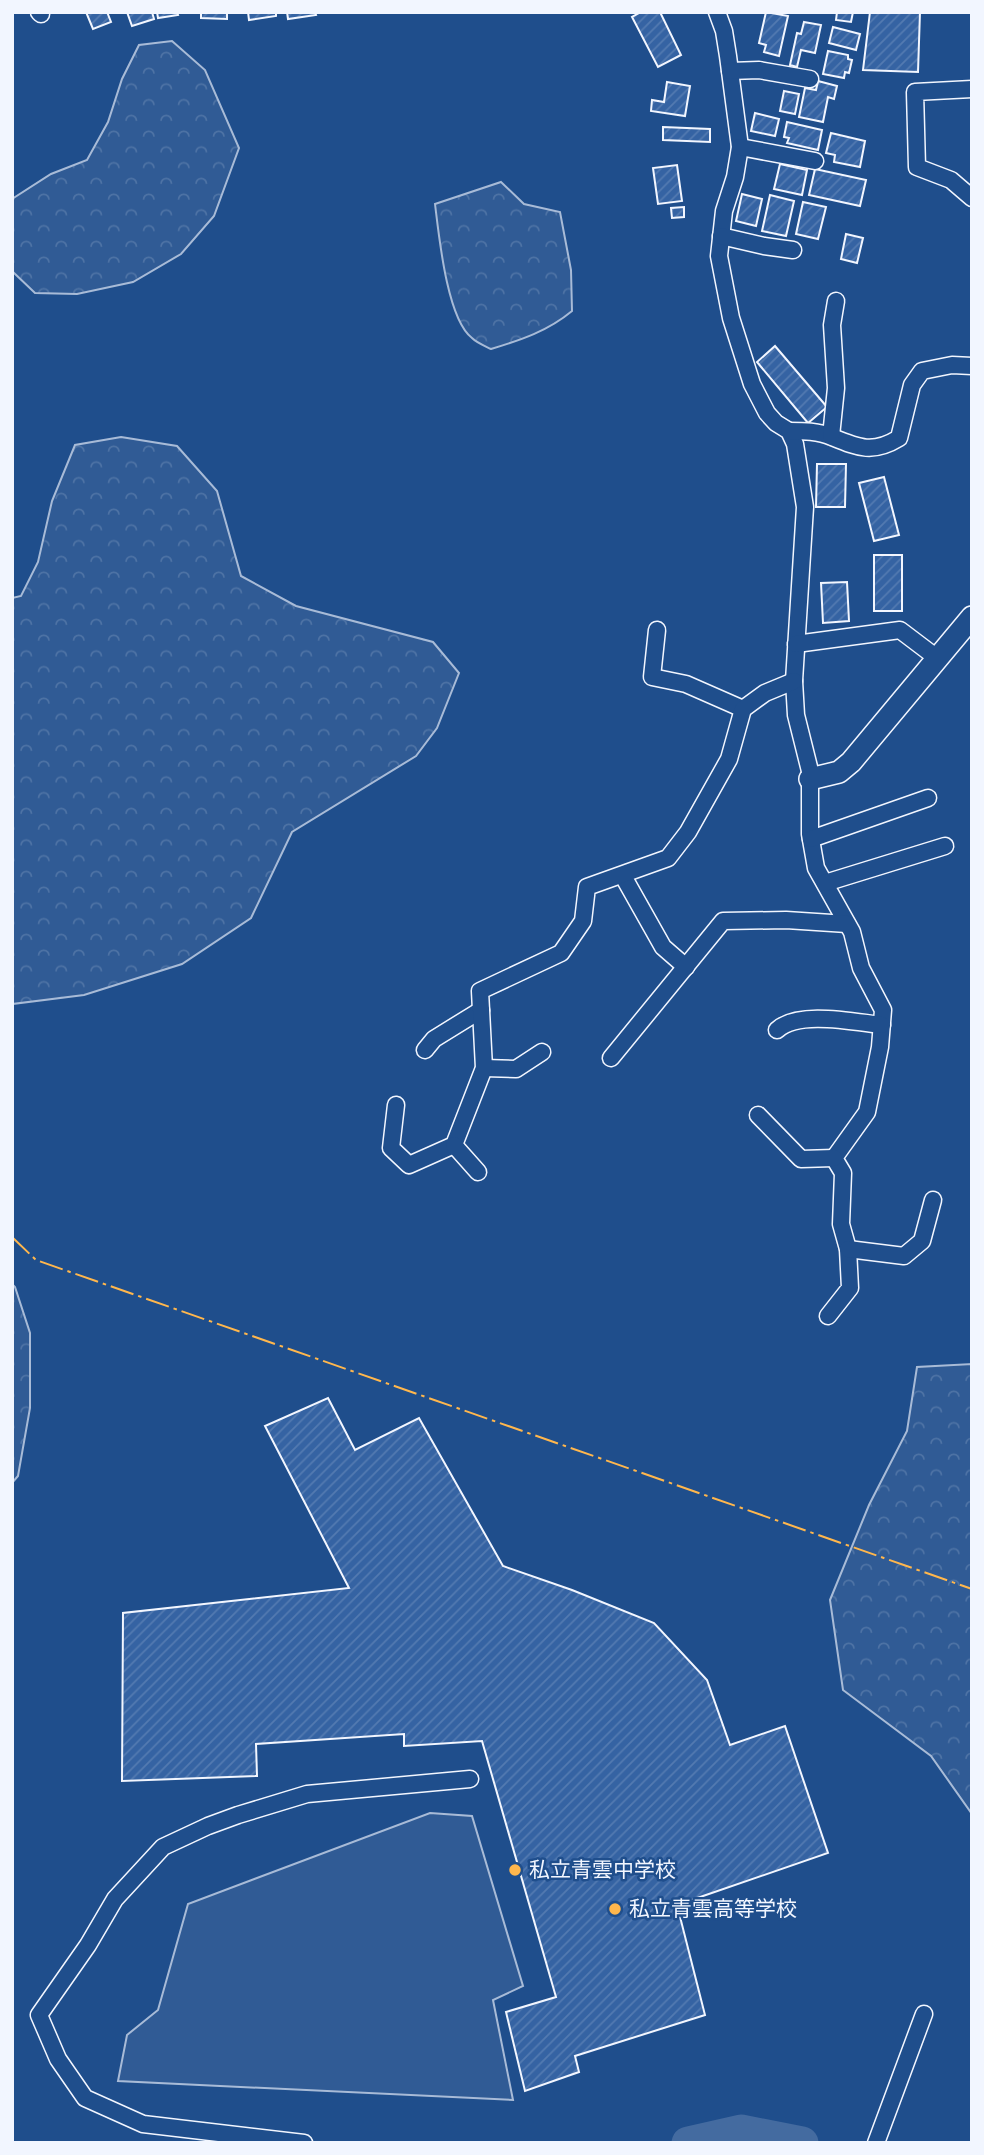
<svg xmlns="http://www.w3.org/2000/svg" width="984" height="2155" font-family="'DM Sans','Noto Sans JP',sans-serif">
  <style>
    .built { fill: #305b95; stroke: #a8bbd7; stroke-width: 2 }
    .forest { fill: url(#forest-crowns); stroke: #a8bbd7; stroke-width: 2 }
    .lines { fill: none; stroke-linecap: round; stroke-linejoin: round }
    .river { stroke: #446ba0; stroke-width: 33 }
    .building { fill: url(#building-hatch); stroke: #f2f6ff; stroke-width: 2 }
    .minor-casing { stroke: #f2f6ff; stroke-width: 19 }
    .tertiary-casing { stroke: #f2f6ff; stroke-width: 24 }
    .minor { stroke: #1f4e8c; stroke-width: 16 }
    .tertiary { stroke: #1f4e8c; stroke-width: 21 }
    .power { stroke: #ffb74d; stroke-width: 2; stroke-dasharray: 24 5 3.5 5; stroke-linecap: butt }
    .poi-dot { fill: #ffb74d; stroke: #1f4e8c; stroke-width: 2.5 }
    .labels { text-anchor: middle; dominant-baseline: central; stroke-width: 5; stroke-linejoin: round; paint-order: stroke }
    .poi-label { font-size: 21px; fill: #f2f6ff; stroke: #1f4e8c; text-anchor: start }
  </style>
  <defs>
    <pattern id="forest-crowns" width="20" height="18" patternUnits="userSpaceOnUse" patternTransform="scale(1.75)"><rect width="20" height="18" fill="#305b95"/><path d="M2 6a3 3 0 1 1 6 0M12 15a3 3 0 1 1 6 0" fill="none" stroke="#4e73a5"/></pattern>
    <pattern id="building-hatch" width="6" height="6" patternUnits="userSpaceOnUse" patternTransform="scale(1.75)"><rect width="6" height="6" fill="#3563a3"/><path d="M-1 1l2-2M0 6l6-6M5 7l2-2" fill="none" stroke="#537ab1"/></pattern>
  </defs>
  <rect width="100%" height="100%" fill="#1f4e8c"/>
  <path class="built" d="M 430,1813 L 472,1816 L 523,1986 L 493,2000 L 513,2100 L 118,2081 L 127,2035 L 158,2010 L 188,1904 Z"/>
  <g class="forest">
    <path d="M 172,41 L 205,70 L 239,148 L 214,216 L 181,254 L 133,282 L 77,294 L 35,293 L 12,271 L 12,199 L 51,174 L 87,160 L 108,122 L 122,79 L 139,45 Z"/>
    <path d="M 501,182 L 524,204 L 560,212 L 571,270 L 572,311 C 548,331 521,340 491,349 C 485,346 477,343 472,338 C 447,319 439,236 435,204 Z"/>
    <path d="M 121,437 L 177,446 L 217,491 L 241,576 L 296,606 L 433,642 L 459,673 L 437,728 L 416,756 L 292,832 L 251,918 L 182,964 L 84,995 L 12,1004 L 12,598 L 21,596 L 38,562 L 52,501 L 75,445 Z"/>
    <path d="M 12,1284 L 15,1287 L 30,1333 L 30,1408 L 18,1476 L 12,1483 Z"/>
    <path d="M 972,1364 L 972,1814 L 931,1756 L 843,1690 L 830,1600 L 869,1505 L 907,1431 L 917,1367 Z"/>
  </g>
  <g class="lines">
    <path class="river" d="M 688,2143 L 741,2131 L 802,2143"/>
  </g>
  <g class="building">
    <path d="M 86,12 L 107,12 L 111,22 L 93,29 Z"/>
    <path d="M 127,12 L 152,12 L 154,19 L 132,26 Z"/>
    <path d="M 157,12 L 177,12 L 178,15 L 158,18 Z"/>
    <path d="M 201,12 L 227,12 L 227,19 L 201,18 Z"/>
    <path d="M 248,12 L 276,12 L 276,16 L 249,20 Z"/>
    <path d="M 287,12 L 315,12 L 316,15 L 288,19 Z"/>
    <path d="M 641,12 L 660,12 L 681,55 L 658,67 L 632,17 Z"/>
    <path d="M 766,12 L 788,16 L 779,56 L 764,52 L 766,45 L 759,43 Z"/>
    <path d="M 837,12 L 853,12 L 851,22 L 836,20 Z"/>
    <path d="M 870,12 L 920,12 L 918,72 L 863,70 Z"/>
    <path d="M 804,22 L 821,25 L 815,53 L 801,50 L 797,67 L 790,65 L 797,33 L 801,34 Z"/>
    <path d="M 833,27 L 860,34 L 856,50 L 829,43 Z"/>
    <path d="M 828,51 L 848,55 L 848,59 L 852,60 L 849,73 L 845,72 L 844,78 L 823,74 Z"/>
    <path d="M 818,81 L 837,86 L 834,99 L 828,97 L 823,122 L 799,117 L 805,88 L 816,90 Z"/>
    <path d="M 667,82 L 690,86 L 685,116 L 651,111 L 652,100 L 664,102 Z"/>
    <path d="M 784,91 L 799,94 L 795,114 L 780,111 Z"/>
    <path d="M 755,113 L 779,119 L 775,136 L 751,131 Z"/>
    <path d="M 787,122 L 822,130 L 818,150 L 787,143 L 789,138 L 784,137 Z"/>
    <path d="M 663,127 L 710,129 L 710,142 L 663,140 Z"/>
    <path d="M 831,133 L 865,141 L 860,167 L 834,162 L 835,155 L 826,153 Z"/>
    <path d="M 780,164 L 807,170 L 802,195 L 774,189 Z"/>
    <path d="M 677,165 L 682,201 L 658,204 L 653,168 Z"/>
    <path d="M 815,169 L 866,180 L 860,206 L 809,195 Z"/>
    <path d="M 742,194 L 762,199 L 756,226 L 736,221 Z"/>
    <path d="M 770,195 L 794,201 L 786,236 L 762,231 Z"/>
    <path d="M 803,202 L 826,207 L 818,239 L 796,234 Z"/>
    <path d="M 684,207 L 684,217 L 672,218 L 671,208 Z"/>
    <path d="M 846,234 L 863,238 L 857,263 L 841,259 Z"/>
    <path d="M 775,346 L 827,407 L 808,423 L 757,362 Z"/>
    <path d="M 817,464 L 846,464 L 845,507 L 816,507 Z"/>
    <path d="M 884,477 L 899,535 L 874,541 L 859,483 Z"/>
    <rect x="874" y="555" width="28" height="56"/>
    <path d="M 847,582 L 849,621 L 823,623 L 821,583 Z"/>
    <path d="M 328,1398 L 355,1450 L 419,1418 L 503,1566 L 572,1590 L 654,1623 L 707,1680 L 730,1745 L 785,1726 L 828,1853 L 677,1905 L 705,2015 L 575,2056 L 579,2072 L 525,2091 L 506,2012 L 556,1997 L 482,1741 L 404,1746 L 404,1734 L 256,1744 L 257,1776 L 122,1781 L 123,1613 L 349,1588 L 265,1426 Z"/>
  </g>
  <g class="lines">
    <defs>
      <g id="minor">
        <path d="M 39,12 L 41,14"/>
        <path d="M 717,12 L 724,31 L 728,56 L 740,147 L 735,177 L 724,211 L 719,256 L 731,318 L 752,384 L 767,413 L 776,423 L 789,431 L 795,444 L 805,507 L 794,681 L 796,715 L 810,771 L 810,834 L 816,868 L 852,932 L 861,968 L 883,1010 L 880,1047 L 867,1112 L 834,1158 L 843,1173 L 841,1224 L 848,1249 L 850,1288 L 828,1316"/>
        <path d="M 730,71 L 759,70 L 810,79"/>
        <path d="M 972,89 L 915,92 L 917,167 L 951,180 L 972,198"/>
        <path d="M 740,147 L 815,161"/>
        <path d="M 721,236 L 764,246 L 793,250"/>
        <path d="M 789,431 C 803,431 819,431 832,437 C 859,448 873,454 899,438 L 912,385 L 922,371 L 952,365 L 972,366"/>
        <path d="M 831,436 L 836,388 L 832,325 L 836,301"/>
        <path d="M 657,630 L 652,677 L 686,684 L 743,709"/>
        <path d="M 796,644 L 900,630 L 937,658"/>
        <path d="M 811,839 L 928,798"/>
        <path d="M 623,876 L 663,947 L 686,967"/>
        <path d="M 825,883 L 945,846"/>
        <path d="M 777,1030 C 798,1010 854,1022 882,1025"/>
        <path d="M 425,1050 L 434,1039 L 481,1010"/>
        <path d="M 611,1058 L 723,921 L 786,920 L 847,924"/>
        <path d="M 484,1068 L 516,1069 L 542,1052"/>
        <path d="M 396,1105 L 391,1148 L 409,1165 L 454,1145 L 484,1068 L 480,991 L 561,953 L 583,921 L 587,887 L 668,858 L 688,832 L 729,759 L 743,709 L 765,693 L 794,681"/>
        <path d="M 758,1115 L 801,1159 L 834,1158"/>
        <path d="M 454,1145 L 478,1172"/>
        <path d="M 848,1249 L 904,1256 L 922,1241 L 933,1200"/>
        <path d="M 304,2143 L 143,2124 L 85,2098 L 58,2059 L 39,2015 L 88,1945 L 115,1899 L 163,1847 L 208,1826 L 238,1815 L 307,1794 L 470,1779"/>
        <path d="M 876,2143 L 924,2014"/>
      </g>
      <path id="tertiary" d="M 810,779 L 839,772 L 851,762 L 972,617"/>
    </defs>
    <use href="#minor" class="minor-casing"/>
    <use href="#tertiary" class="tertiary-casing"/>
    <use href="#minor" class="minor"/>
    <use href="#tertiary" class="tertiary"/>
    <path class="power" d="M 12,1237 L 36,1260 L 972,1589"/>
  </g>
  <g class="poi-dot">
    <circle cx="515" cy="1870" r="7"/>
    <circle cx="615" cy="1909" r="7"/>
  </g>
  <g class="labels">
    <g class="poi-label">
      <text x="529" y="1870">私立青雲中学校</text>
      <text x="629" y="1909">私立青雲高等学校</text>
    </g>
  </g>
  <rect width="984" height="2155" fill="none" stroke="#f2f6ff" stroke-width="28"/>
</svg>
